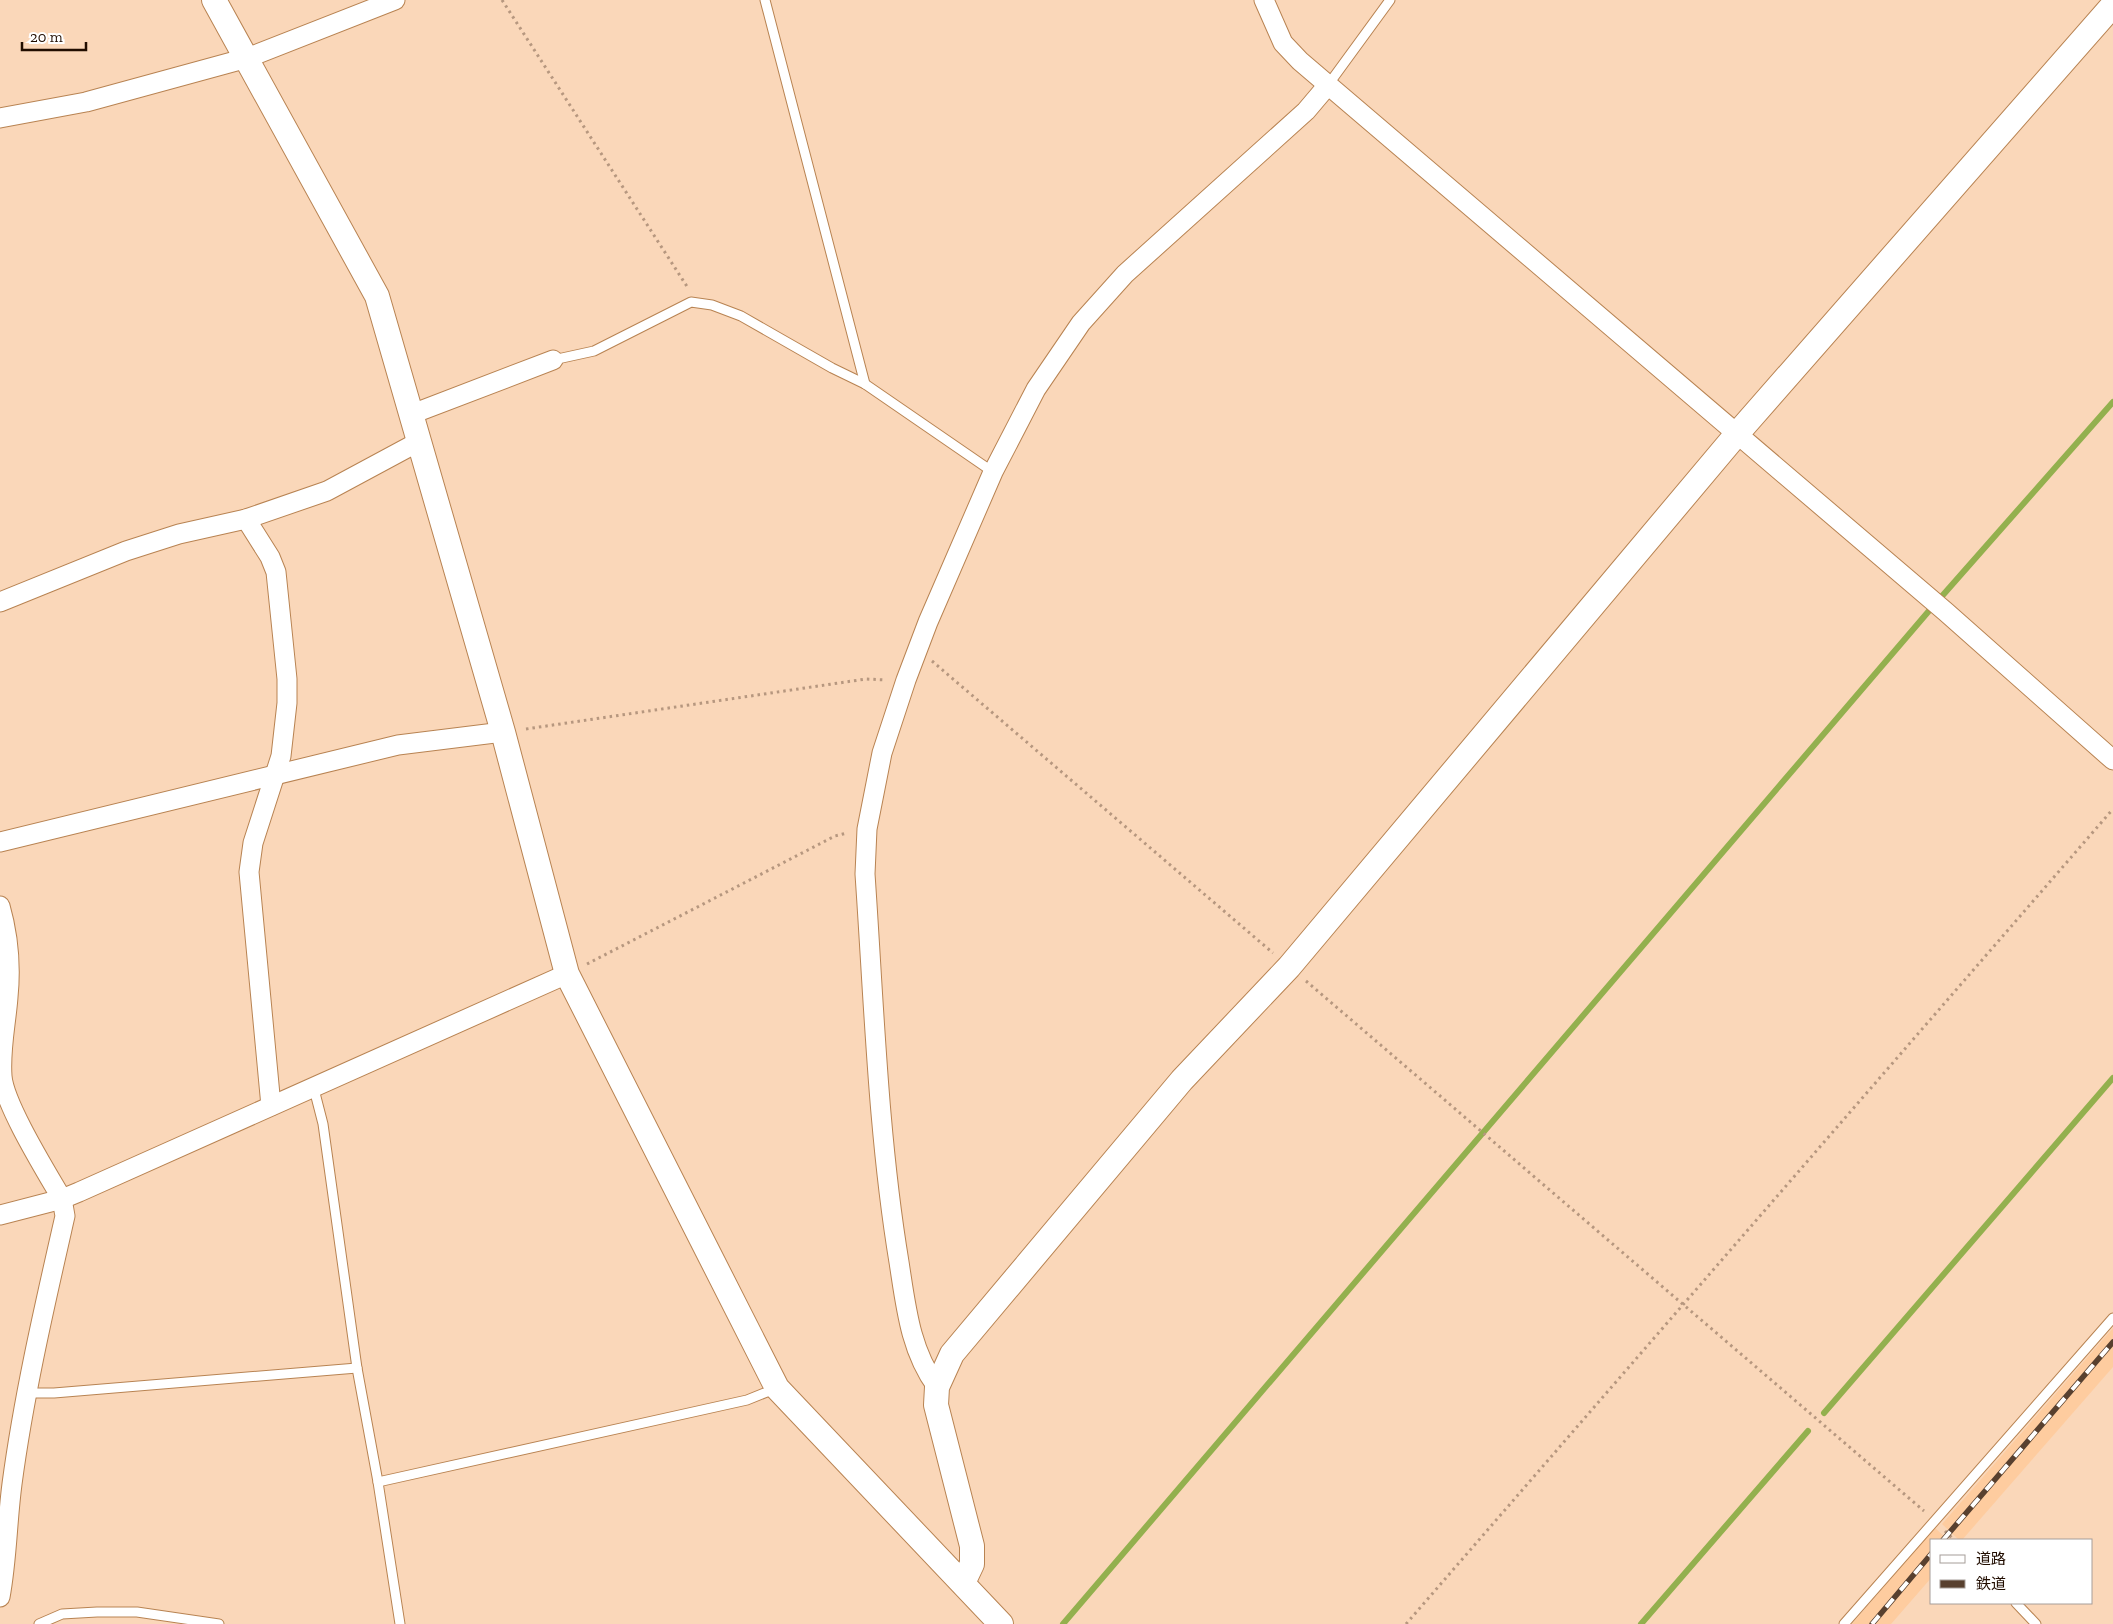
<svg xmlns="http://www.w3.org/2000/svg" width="2113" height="1624" font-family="'Zilla Slab','Noto Sans JP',serif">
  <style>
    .built { fill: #fecc9f }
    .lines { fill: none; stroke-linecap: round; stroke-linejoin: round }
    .stream { stroke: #93b04e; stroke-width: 6 }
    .service-casing { stroke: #b88352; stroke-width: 11 }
    .minor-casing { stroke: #b88352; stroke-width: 21 }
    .tertiary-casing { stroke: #b88352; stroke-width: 26 }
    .path { stroke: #b6977f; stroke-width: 3; stroke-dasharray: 2.5 4; stroke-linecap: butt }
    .service { stroke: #fff; stroke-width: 9 }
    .minor { stroke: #fff; stroke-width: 19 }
    .tertiary { stroke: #fff; stroke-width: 24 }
    .rail-casing { stroke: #58402f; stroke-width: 5.5 }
    .rail { stroke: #fff; stroke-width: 4; stroke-dasharray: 11; stroke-linecap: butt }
  </style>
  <rect width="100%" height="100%" fill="#fad7b9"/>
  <g class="built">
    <path d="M 2113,1328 L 2113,1367 L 1962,1540 L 1959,1540 L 1942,1524 Z"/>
    <path d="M 1935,1528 L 1948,1540 L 1932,1540 L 1932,1577 L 1891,1624 L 1852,1624 Z"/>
  </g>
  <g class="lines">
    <g class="stream">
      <path d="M 1824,1413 L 2113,1078"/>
      <path d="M 1063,1624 L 1928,612 L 2113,402"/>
      <path d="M 1641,1624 L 1808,1431"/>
    </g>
    <defs>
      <g id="service">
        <path d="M 765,0 L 865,384"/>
        <path d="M 1328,85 L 1390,0"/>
        <path d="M 553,360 L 594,351 L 691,302 L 712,305 L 741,316 L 832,368 L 865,384 L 993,472"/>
        <path d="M 314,1089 L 323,1124 L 357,1368 L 378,1482 L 400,1624"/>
        <path d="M 28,1393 L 54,1393 L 357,1368"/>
        <path d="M 378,1482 L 747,1400 L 777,1388"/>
        <path d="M 2016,1603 L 2036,1624"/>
        <path d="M 39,1624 L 62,1614 L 97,1612 L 137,1612 L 219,1624"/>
        <path d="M 1844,1624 L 2113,1318"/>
      </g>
      <g id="minor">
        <path d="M 1264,0 L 1283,43 L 1300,61 L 1946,612 L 2113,760"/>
        <path d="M 0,118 L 86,102 L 247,58 L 395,0"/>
        <path d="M 412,414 L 553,360"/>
        <path d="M 246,519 L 270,557 L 276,572 L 287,679 L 287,703 L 281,756 L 253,843 L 249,872 L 271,1106"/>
        <path d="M 0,602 L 126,551 L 179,534 L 246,519 L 327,491 L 420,441"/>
        <path d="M 0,842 L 398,745 L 503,732"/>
        <path d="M 0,906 C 8,934 11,967 8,997 C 6,1024 0,1049 2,1076 C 4,1104 47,1173 62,1199 L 65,1216 C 45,1304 24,1394 12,1484 C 7,1522 7,1560 0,1597"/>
        <path d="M 0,1215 L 62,1199 L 79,1192 L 567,974"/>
        <path d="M 937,1387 C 910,1350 906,1307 899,1262 C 878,1135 874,1004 865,874 L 867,829 L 882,753 L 906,680 L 928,622 L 993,472 L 1036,389 L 1081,323 L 1125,274 L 1306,111 L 1328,85"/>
      </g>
      <g id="tertiary">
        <path d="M 214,0 L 377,296 L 503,732 L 567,974 L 777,1388 L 1001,1624"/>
        <path d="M 963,1583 L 972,1564 L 972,1546 L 936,1405 L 937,1387 L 952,1354 L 1182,1080 L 1289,967 L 1736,435 L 2113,5"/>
      </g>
    </defs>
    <use href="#service" class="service-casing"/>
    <use href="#minor" class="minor-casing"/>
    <use href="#tertiary" class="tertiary-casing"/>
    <g class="path">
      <path d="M 502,0 L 688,288"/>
      <path d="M 932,661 L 1273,953"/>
      <path d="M 526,729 L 866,679 L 886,680"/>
      <path d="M 587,964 L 835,836 L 847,833"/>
      <path d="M 1306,981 L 1924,1511"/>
      <path d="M 1945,1531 L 1954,1540"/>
      <path d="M 1406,1624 L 2113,809"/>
    </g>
    <use href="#service" class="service"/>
    <use href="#minor" class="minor"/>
    <use href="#tertiary" class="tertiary"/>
    <defs>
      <g id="rail">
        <path d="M 1943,1540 L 2113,1342"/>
        <path d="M 1872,1624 L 1932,1553"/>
      </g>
    </defs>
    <use href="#rail" class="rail-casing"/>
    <use href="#rail" class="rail"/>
  </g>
  <rect x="1930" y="1539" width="162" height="65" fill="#ffffff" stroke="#a69e99"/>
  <rect x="1940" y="1555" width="25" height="8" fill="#ffffff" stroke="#a69e99"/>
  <text x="1976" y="1564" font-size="15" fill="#210d00">道路</text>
  <rect x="1940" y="1580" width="25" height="8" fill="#58402f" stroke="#a69e99"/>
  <text x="1976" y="1589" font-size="15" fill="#210d00">鉄道</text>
  <path d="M22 42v8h64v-8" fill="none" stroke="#210d00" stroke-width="2.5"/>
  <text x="30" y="42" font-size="15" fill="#210d00" stroke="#ffffff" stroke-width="4" paint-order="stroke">20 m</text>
</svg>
